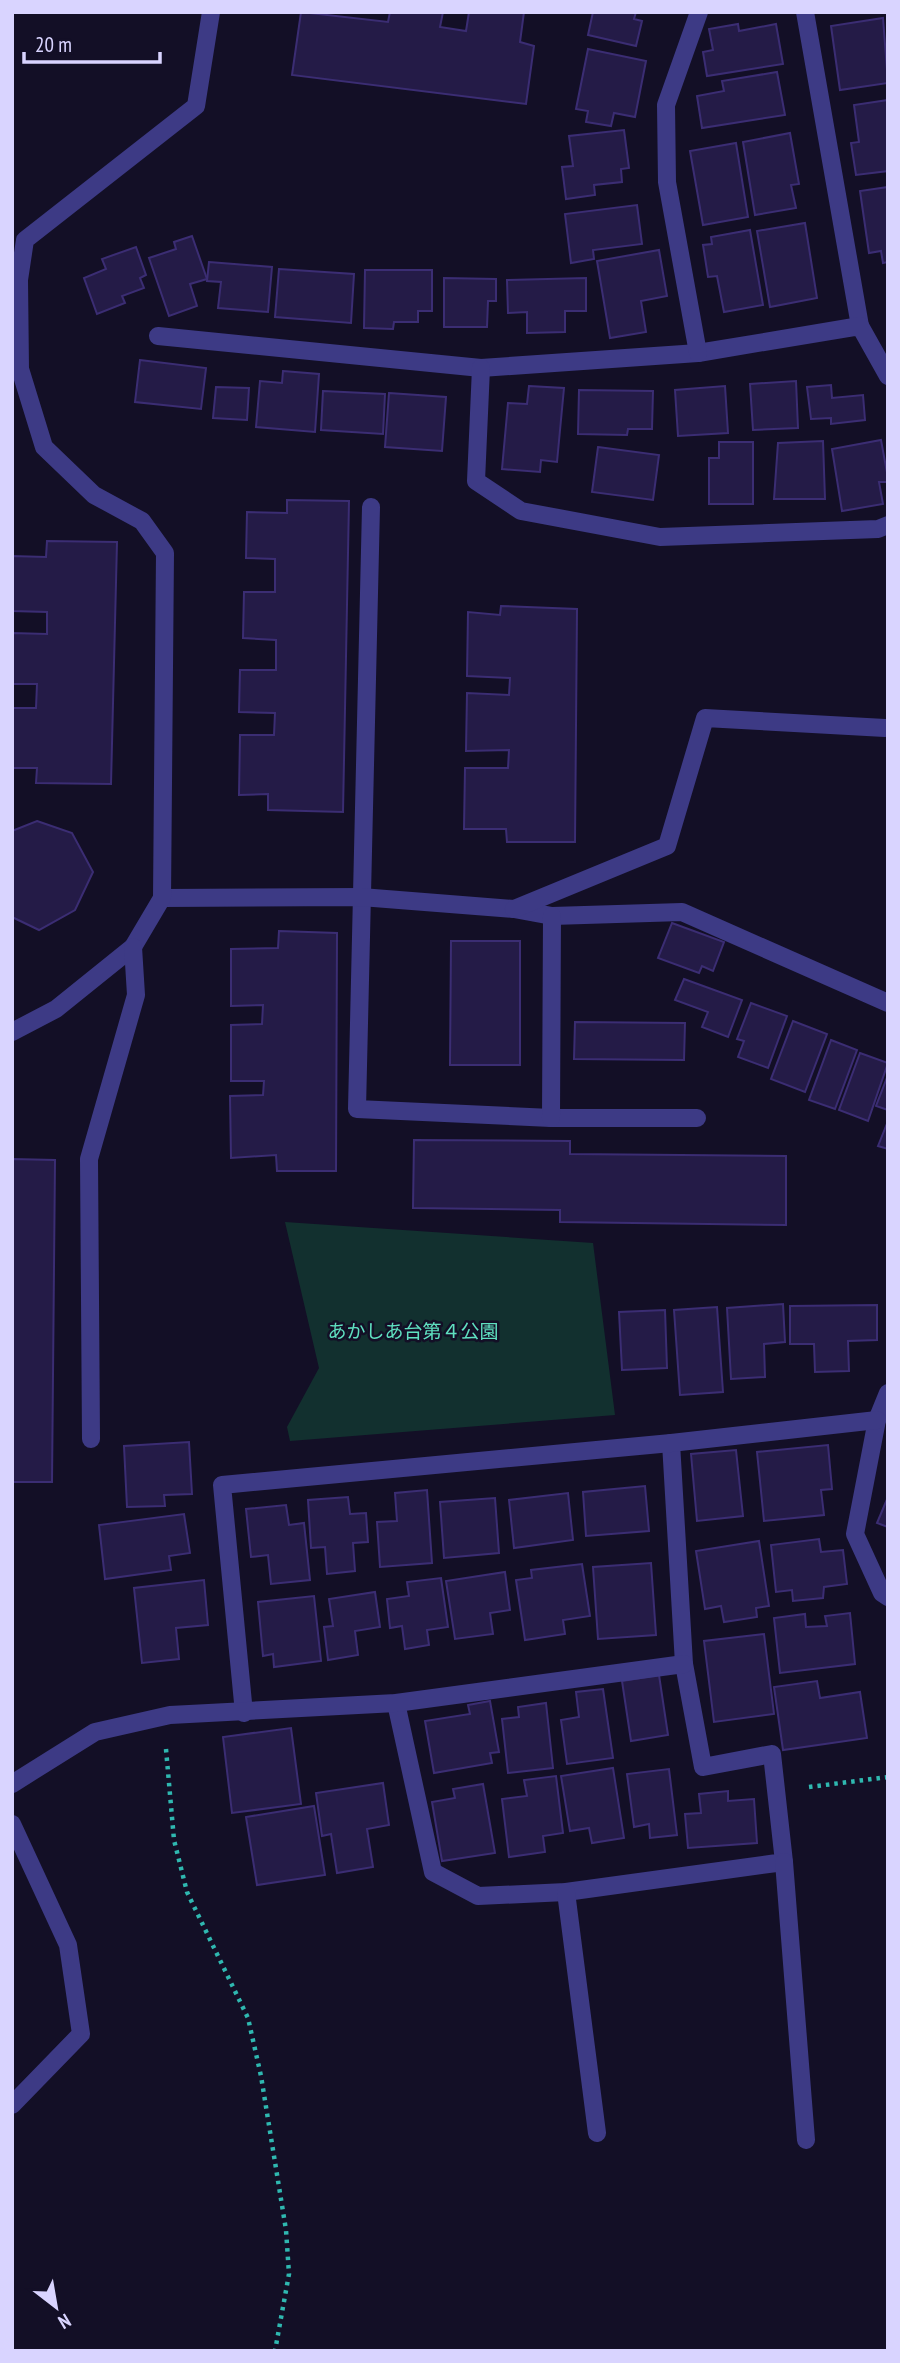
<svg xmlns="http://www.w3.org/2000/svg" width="900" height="2363" font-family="'PT Sans Narrow','Noto Sans JP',sans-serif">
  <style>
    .green { fill: #12302f }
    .building { fill: #241b47; stroke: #3b2d73; stroke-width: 2 }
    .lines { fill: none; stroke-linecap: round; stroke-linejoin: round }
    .path { stroke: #2fb8b0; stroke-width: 4.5; stroke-dasharray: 3.5 5; stroke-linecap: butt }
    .minor { stroke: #3d3a85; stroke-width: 18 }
    .labels { text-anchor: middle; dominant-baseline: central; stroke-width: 5; stroke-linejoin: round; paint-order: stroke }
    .park-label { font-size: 19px; fill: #5fe0c0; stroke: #130f26 }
  </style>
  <rect width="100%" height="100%" fill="#130f26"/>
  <path class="green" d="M 285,1222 L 593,1243 L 615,1415 L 290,1441 L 287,1427 L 319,1368 Z"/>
  <g class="building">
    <path d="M 301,12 L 388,22 L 390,12 L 443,12 L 440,27 L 466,31 L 469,12 L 524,12 L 520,42 L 534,46 L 526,104 L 292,75 Z"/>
    <path d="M 593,12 L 636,12 L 634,19 L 642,21 L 636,46 L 588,35 Z"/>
    <path d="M 883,18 L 888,83 L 840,90 L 831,26 Z"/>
    <path d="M 738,24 L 739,31 L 776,24 L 783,64 L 707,76 L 703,52 L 713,50 L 709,29 Z"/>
    <path d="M 588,49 L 646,61 L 635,117 L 614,113 L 611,126 L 586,122 L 588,111 L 576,109 Z"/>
    <path d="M 777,72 L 785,115 L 702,128 L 697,96 L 724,91 L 722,81 Z"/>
    <path d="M 888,100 L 888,171 L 856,175 L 851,143 L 859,142 L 854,105 Z"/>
    <path d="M 624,130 L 629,168 L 621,169 L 622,182 L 594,185 L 595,195 L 566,199 L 562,167 L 573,166 L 569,136 Z"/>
    <path d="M 790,133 L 799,184 L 791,185 L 796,208 L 755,215 L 743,142 Z"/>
    <path d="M 736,143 L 748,217 L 703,225 L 690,151 Z"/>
    <path d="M 888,187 L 888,262 L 883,263 L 881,251 L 869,253 L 860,191 Z"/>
    <path d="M 637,205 L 642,244 L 593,250 L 594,259 L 571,263 L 565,214 Z"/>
    <path d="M 805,223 L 817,298 L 770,307 L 757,231 Z"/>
    <path d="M 750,230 L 763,305 L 724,312 L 717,276 L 708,277 L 703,245 L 712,244 L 711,237 Z"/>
    <path d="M 192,236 L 207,279 L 190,284 L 197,306 L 169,316 L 149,258 L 176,249 L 174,242 Z"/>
    <path d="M 136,247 L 146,275 L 140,278 L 144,288 L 122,296 L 125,303 L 97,314 L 84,278 L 106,269 L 102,259 Z"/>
    <path d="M 659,250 L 667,296 L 641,301 L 646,332 L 610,338 L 597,261 Z"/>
    <path d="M 209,262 L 272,267 L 268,312 L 218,308 L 221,282 L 207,281 Z"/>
    <path d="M 279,269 L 354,274 L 351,323 L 275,317 Z"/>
    <path d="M 365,270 L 432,270 L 432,311 L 418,311 L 418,322 L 394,322 L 393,329 L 364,328 Z"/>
    <path d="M 444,278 L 496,279 L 496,301 L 488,301 L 487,327 L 444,327 Z"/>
    <path d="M 586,278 L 586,311 L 565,311 L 565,332 L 527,333 L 527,312 L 508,313 L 507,280 Z"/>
    <path d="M 140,360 L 206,368 L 201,409 L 135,402 Z"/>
    <path d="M 283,371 L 319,374 L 315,432 L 256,427 L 260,381 L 282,383 Z"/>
    <path d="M 796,381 L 798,428 L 753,430 L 750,384 Z"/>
    <path d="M 831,385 L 832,398 L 863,395 L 865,420 L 831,424 L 831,418 L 811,419 L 807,387 Z"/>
    <path d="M 529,386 L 564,388 L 557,462 L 541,460 L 540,472 L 502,469 L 508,403 L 527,404 Z"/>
    <path d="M 725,386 L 728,433 L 678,436 L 675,390 Z"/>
    <path d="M 216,387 L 249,388 L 247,420 L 213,418 Z"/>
    <path d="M 579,390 L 653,391 L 652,429 L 628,429 L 627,435 L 578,434 Z"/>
    <path d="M 323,391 L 385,394 L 383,434 L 321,430 Z"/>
    <path d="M 389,393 L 446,397 L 442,451 L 385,447 Z"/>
    <path d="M 881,440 L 888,478 L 888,482 L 879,482 L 883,504 L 842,511 L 832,449 Z"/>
    <path d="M 823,441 L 825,499 L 774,499 L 778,443 Z"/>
    <path d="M 719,442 L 753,442 L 753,504 L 709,504 L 709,458 L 719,458 Z"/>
    <path d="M 598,447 L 659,455 L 653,500 L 592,492 Z"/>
    <path d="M 287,500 L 349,501 L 343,812 L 268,810 L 268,794 L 239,795 L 240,735 L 274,735 L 275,713 L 239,712 L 240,670 L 276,670 L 276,640 L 243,638 L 244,592 L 275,592 L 275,559 L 246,558 L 247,512 L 287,513 Z"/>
    <path d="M 47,541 L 117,542 L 111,784 L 36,783 L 37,768 L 12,768 L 12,708 L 36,708 L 37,684 L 12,684 L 12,633 L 47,634 L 47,612 L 12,611 L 12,556 L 46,557 Z"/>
    <path d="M 501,606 L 577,609 L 575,842 L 507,842 L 506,829 L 464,829 L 465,768 L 508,768 L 509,750 L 466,751 L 467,693 L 509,695 L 510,678 L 467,676 L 468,612 L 500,615 Z"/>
    <path d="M 37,821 L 72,833 L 93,872 L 75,910 L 39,930 L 12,917 L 12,831 Z"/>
    <path d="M 672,923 L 724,942 L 713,971 L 702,966 L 699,973 L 658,958 Z"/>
    <path d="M 279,931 L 337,933 L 336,1171 L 277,1171 L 276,1155 L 231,1158 L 230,1096 L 263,1095 L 264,1081 L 231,1081 L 231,1025 L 262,1024 L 263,1005 L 231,1006 L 231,949 L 278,948 Z"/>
    <path d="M 451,941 L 520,941 L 520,1065 L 450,1065 Z"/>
    <path d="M 684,979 L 742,1000 L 728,1037 L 702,1027 L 708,1012 L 675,1000 Z"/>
    <path d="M 751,1003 L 787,1016 L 768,1068 L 738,1057 L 744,1041 L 737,1039 Z"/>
    <path d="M 793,1021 L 827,1034 L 805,1092 L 771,1079 Z"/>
    <path d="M 575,1022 L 685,1023 L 684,1060 L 574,1059 Z"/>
    <path d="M 831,1040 L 857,1050 L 835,1109 L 809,1100 Z"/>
    <path d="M 860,1053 L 888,1063 L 868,1121 L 839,1110 Z"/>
    <path d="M 888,1075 L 888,1110 L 876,1106 Z"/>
    <path d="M 888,1121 L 888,1149 L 878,1146 Z"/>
    <path d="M 414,1140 L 570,1141 L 570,1154 L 786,1156 L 786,1225 L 560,1222 L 560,1210 L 413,1208 Z"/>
    <path d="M 12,1159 L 55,1160 L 52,1482 L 12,1482 Z"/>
    <path d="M 783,1304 L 785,1342 L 764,1344 L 765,1377 L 731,1379 L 727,1308 Z"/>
    <path d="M 877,1305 L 877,1340 L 848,1341 L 849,1371 L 815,1372 L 814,1344 L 790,1344 L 790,1306 Z"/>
    <path d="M 717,1307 L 723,1392 L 680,1395 L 674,1310 Z"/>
    <path d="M 665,1310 L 667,1368 L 622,1370 L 619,1312 Z"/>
    <path d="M 189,1442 L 192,1494 L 164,1495 L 165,1506 L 127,1507 L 124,1446 Z"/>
    <path d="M 828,1445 L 832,1489 L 821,1490 L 824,1515 L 764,1521 L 757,1452 Z"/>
    <path d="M 736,1450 L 743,1516 L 697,1521 L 691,1454 Z"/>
    <path d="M 645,1486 L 649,1531 L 586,1536 L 583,1492 Z"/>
    <path d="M 427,1490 L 432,1563 L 380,1567 L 377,1522 L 397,1521 L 395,1493 Z"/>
    <path d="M 568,1493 L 573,1540 L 514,1548 L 509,1500 Z"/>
    <path d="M 348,1497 L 350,1514 L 366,1513 L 368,1542 L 353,1543 L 355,1571 L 327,1574 L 325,1547 L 311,1548 L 308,1500 Z"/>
    <path d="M 888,1497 L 888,1527 L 877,1523 Z"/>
    <path d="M 495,1498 L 499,1553 L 444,1558 L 440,1502 Z"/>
    <path d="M 286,1505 L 289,1525 L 304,1523 L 310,1580 L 271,1584 L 268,1555 L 251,1557 L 246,1509 Z"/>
    <path d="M 184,1514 L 190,1553 L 169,1556 L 171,1570 L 105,1579 L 99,1525 Z"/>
    <path d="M 819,1539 L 821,1552 L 843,1550 L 847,1584 L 824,1587 L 823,1598 L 793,1601 L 792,1590 L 776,1592 L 771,1545 Z"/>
    <path d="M 759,1541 L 769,1606 L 756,1608 L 757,1617 L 724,1622 L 721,1606 L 705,1609 L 696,1551 Z"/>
    <path d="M 651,1563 L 656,1635 L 598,1639 L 593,1567 Z"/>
    <path d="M 582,1564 L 590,1616 L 563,1620 L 565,1634 L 525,1640 L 516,1580 L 532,1578 L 531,1570 Z"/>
    <path d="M 505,1572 L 510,1610 L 490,1613 L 493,1634 L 455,1639 L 446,1581 Z"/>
    <path d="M 441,1578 L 448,1627 L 427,1630 L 429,1645 L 405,1649 L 402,1626 L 390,1628 L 387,1599 L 409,1596 L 407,1582 Z"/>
    <path d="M 204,1580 L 208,1625 L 176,1628 L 179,1659 L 142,1663 L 134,1588 Z"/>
    <path d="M 375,1592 L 380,1627 L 355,1631 L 358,1655 L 328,1660 L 324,1627 L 333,1626 L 329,1599 Z"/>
    <path d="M 314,1596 L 321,1661 L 274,1667 L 273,1654 L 263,1656 L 258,1602 Z"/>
    <path d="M 850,1613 L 855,1664 L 780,1673 L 774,1618 L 805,1614 L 806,1627 L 827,1626 L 825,1616 Z"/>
    <path d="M 764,1634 L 774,1714 L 714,1722 L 704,1641 Z"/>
    <path d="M 659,1675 L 668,1735 L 631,1741 L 622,1681 Z"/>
    <path d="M 817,1681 L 820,1698 L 860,1692 L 867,1738 L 783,1750 L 774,1687 Z"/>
    <path d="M 603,1689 L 613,1758 L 567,1764 L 561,1720 L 579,1717 L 576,1692 Z"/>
    <path d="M 490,1701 L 499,1752 L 490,1753 L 492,1763 L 434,1773 L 425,1721 L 470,1714 L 468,1705 Z"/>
    <path d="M 546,1703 L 553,1768 L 508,1773 L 502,1719 L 519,1717 L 518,1707 Z"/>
    <path d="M 291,1728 L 301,1804 L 232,1813 L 223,1737 Z"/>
    <path d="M 613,1768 L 624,1838 L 592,1843 L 589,1828 L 570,1831 L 561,1776 Z"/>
    <path d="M 669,1769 L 677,1835 L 650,1838 L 649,1824 L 634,1827 L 627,1774 Z"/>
    <path d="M 556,1776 L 563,1833 L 543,1836 L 545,1852 L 509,1857 L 502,1799 L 527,1796 L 524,1780 Z"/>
    <path d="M 383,1783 L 389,1825 L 367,1829 L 373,1867 L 337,1873 L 331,1834 L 322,1836 L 316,1793 Z"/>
    <path d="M 483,1784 L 495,1853 L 442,1861 L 432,1802 L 455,1798 L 453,1789 Z"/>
    <path d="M 728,1791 L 728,1801 L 754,1799 L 757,1843 L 688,1848 L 685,1814 L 701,1813 L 699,1794 Z"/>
    <path d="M 314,1806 L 325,1875 L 257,1885 L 246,1817 Z"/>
  </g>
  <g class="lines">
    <g class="path">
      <path d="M 166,1749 L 174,1840 L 187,1892 L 248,2018 L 261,2076 L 286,2230 L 289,2274 L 275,2351"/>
      <path d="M 809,1787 L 888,1777"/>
    </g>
    <g class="minor">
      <path d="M 805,12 L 860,326"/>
      <path d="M 158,336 L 481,368 L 698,353 L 860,326 L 888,376"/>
      <path d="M 698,353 L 667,182 L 666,105 L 699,12"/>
      <path d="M 481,368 L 476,481 L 521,511 L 660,537 L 878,529 L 888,525"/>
      <path d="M 371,507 L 357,1109 L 551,1118 L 697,1118"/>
      <path d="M 162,898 L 361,897 L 514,909 L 552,916 L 682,912 L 888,1003"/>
      <path d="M 514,909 L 667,846 L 705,718 L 885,728"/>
      <path d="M 12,1032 L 56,1009 L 133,947 L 162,898 L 165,553 L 142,521 L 94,495 L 44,447 L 20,369 L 19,280 L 25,240 L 196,106 L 211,12"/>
      <path d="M 551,1118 L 552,916"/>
      <path d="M 888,1393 L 877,1420 L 855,1534 L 882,1593 L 888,1597"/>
      <path d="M 91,1439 L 89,1159 L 136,995 L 133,947"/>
      <path d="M 396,1703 L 433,1872 L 478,1896 L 566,1892 L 784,1862 L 772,1754 L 703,1767 L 684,1664 L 671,1443"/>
      <path d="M 244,1713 L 222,1485 L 671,1443 L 877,1420"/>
      <path d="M 12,1784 L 95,1732 L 170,1715 L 396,1703 L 684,1664"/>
      <path d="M 12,1824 L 68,1945 L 81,2034 L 12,2105"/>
      <path d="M 784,1862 L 806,2140"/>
      <path d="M 566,1892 L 597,2133"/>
    </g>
  </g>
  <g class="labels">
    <g class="park-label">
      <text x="413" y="1331">あかしあ台第４公園</text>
    </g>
  </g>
  <rect width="900" height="2363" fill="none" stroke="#d9d4ff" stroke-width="28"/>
  <g transform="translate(56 2307) rotate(149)" stroke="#130f26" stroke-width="5" paint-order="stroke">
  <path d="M0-5L12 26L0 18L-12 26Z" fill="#d9d4ff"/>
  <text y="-10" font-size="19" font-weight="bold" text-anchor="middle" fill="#d9d4ff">N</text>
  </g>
  <path d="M24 52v10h136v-10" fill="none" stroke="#d9d4ff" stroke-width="3.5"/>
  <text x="35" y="52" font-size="21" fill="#d9d4ff" stroke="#130f26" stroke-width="5" paint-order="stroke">20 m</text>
</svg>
